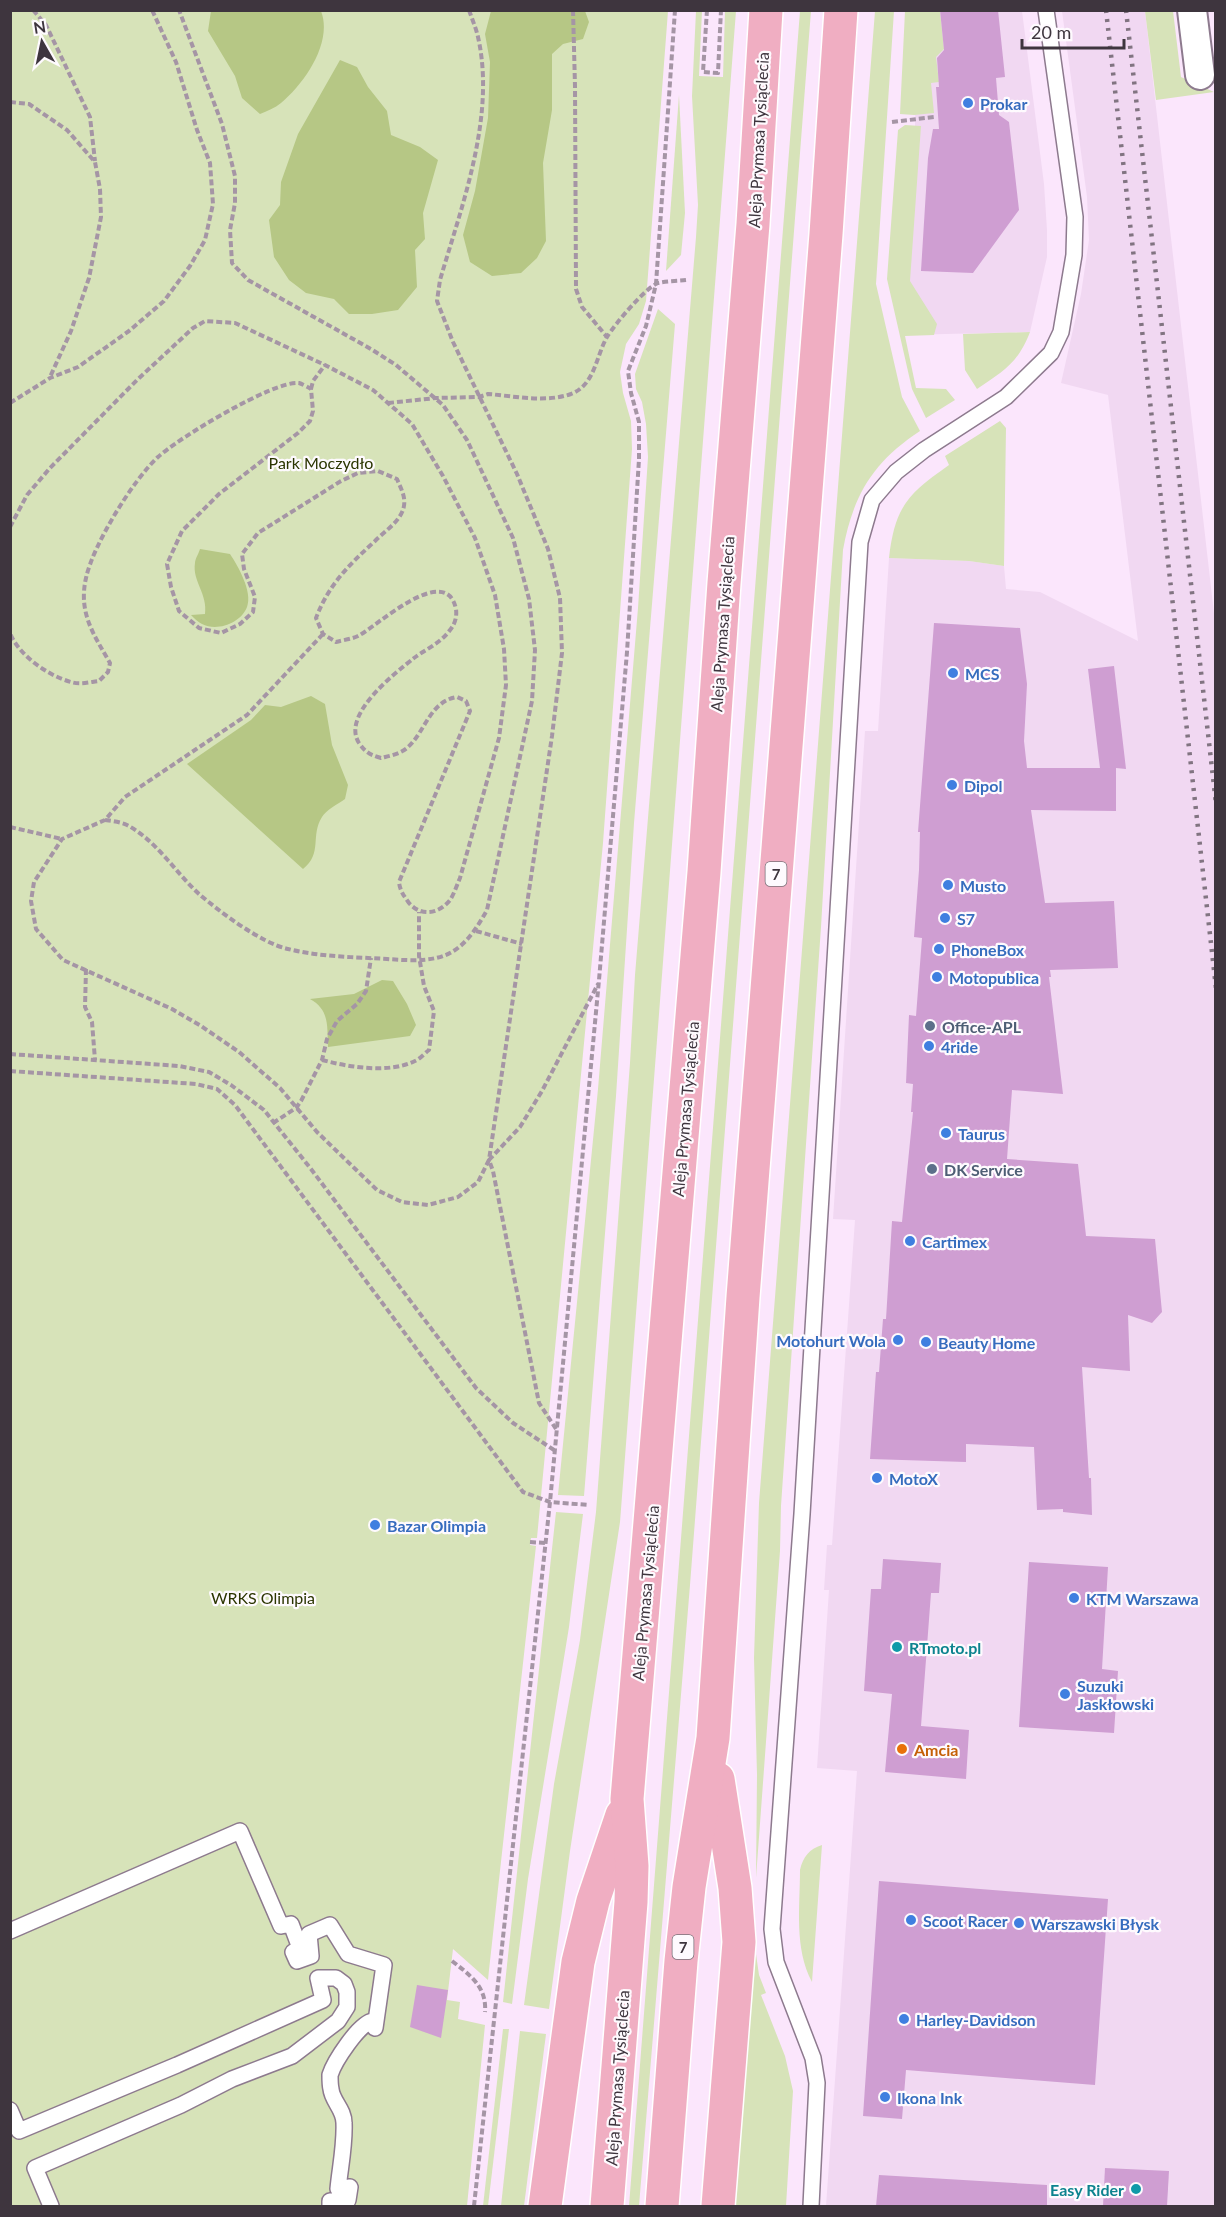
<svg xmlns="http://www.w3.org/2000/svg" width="1226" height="2217" font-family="Lato,sans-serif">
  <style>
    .built { fill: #f1d8f2 }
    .green { fill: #d7e3b9 }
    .forest { fill: #b6c785 }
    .building { fill: #cf9ed2 }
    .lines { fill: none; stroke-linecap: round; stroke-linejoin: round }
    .service-casing { stroke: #8d7a8e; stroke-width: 18 }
    .minor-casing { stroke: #8d7a8e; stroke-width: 32 }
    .primary-casing { stroke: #fff; stroke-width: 36 }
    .path { stroke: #a595a5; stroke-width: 4; stroke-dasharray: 6 3; stroke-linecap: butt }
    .service { stroke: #fff; stroke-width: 15 }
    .minor { stroke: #fff; stroke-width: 28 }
    .primary { stroke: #f0aec2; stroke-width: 33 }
    .rail { stroke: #817481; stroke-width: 4.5; stroke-dasharray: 3 6; stroke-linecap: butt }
    .shop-dot { fill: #3f7fe0; stroke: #fefafe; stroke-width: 2 }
    .service-dot { fill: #5c6f8a; stroke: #fefafe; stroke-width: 2 }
    .culture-dot { fill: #0f9aa8; stroke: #fefafe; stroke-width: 2 }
    .food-dot { fill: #e8710a; stroke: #fefafe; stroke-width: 2 }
    .labels { text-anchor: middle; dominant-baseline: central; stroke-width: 4.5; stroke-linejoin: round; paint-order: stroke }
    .shield { fill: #fefafe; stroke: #787078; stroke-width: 1.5 }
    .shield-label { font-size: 15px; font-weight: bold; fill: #3e353e }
    .shop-label { font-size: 16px; font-weight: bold; fill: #366cbe; stroke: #fefafe; text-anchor: start }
    .street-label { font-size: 16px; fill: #3e353e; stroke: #fefafe }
    .park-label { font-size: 16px; fill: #2b3501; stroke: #fefafe }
    .service-label { font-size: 16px; font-weight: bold; fill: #4e5e75; stroke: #fefafe; text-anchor: start }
    .culture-label { font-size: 16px; font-weight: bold; fill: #0d838f; stroke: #fefafe; text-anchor: start }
    .food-label { font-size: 16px; font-weight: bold; fill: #c56008; stroke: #fefafe; text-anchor: start }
  </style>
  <rect width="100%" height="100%" fill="#fbe6fc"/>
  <g class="built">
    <path d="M 917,11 L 1022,11 L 1044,184 L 1047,230 L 1047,257 L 1030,332 L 905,335 L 915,126 Z"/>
    <path d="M 1062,11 L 1145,11 L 1216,631 L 1215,2206 L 826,2206 L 857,1771 L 817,1768 L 829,1590 L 824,1590 L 827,1545 L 832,1545 L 855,1220 L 833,1219 L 865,731 L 878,731 L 889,558 L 969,561 L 1004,566 L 1006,589 L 1040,592 L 1138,641 L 1108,395 L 1061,383 L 1081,294 L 1089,240 L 1087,197 Z"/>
  </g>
  <g class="green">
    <path d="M 11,11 L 668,11 L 646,301 L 639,324 L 626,344 L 620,372 L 623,393 L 631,421 L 632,449 L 603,843 L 537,1538 L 531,1538 L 530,1545 L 536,1546 L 489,1970 L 488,1980 L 453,1949 L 447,2000 L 460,2002 L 458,2019 L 485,2025 L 467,2206 L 11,2206 Z"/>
    <path d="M 696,11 L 702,11 L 699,76 L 723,77 L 725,11 L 736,11 L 620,1522 L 570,1851 L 549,2009 L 524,2005 L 554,1784 L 580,1640 L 596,1512 L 630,1063 L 635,975 L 696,237 L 698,205 L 692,96 Z"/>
    <path d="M 800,11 L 811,11 L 807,62 L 690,1585 L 639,2206 L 629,2206 Z"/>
    <path d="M 875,11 L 894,11 L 876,284 L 902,397 L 920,431 C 873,462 853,495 843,550 L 821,927 L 781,1506 L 780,1551 L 756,1878 L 757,1775 L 754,1658 L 759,1503 Z"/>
    <path d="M 905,11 L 940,11 L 944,49 L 936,57 L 939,82 L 931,83 L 934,113 L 914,115 L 900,114 Z"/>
    <path d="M 1145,11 L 1173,11 L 1181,77 L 1214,92 L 1156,100 Z"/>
    <path d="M 679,95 L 685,213 L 681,255 L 666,271 Z"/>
    <path d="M 905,125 L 921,126 L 910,281 L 937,324 L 934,335 L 905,336 L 916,388 L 946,389 L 955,400 L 926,418 L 912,389 L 887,279 L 898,130 Z"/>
    <path d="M 658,309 L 675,324 L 634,823 L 616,1096 L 584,1496 L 558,1495 L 598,1089 L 638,608 L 648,457 L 646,424 L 642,402 L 636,389 L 635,374 Z"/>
    <path d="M 1030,332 C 1018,363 1004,371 977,389 L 965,370 L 963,334 Z"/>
    <path d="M 1000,421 L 1006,428 L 1004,566 L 969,561 L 889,558 C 895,506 908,494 949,465 L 945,456 Z"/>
    <path d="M 556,1512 L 583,1514 L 569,1627 L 528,1879 L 512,2004 L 503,2002 Z"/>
    <path d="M 822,1845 L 812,1982 C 794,1948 800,1908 800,1870 C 803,1857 809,1849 822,1845 Z"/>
    <path d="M 753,1933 L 759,1975 L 766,1993 L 761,1995 L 785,2056 L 793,2091 L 786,2206 L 732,2206 Z"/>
    <path d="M 503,2029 L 509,2029 L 488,2206 L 483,2206 Z"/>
    <path d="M 520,2031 L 546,2034 L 524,2206 L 501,2206 Z"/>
  </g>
  <g class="forest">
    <path d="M 211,11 L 321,11 C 333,42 305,83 281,103 C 275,108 267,111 260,114 L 242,98 L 235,76 L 208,31 Z"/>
    <path d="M 491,11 L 585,11 L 589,22 L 583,39 L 563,44 L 552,54 L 552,110 L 543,163 L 546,241 L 537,258 L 521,273 L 492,276 L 470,262 L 463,235 L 475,191 L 488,118 L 490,62 L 485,34 Z"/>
    <path d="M 340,60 L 357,67 L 368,87 L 387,111 L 391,135 L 420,147 L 438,160 L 423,213 L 425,239 L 415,250 L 417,287 L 398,310 L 372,314 L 349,314 L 334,299 L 306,293 L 289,280 L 274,257 L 269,220 L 280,205 L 281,182 L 298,134 Z"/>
    <path d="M 200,549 L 230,554 C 238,566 253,592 247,607 C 241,623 217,632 202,624 C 198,622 194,618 191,615 L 205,614 C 208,594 192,581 195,563 C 195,559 199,553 200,549 Z"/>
    <path d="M 311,696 L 325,704 L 332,745 L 348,785 L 345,799 C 338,804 326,810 322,817 C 310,836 323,853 303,869 L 187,764 L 251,720 L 265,705 L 281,707 Z"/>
    <path d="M 382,980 L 393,981 L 407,1004 L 416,1025 L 410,1036 L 328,1047 C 327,1027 330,1010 310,999 L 354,994 Z"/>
  </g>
  <g class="building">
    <path d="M 940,10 L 998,10 L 1005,77 L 996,78 L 999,115 L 1009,122 L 1019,210 L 973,273 L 921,271 L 928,158 L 933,129 L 939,129 L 936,87 L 939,87 L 937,58 L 944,50 Z"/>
    <path d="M 934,623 L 1020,628 L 1027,684 L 1024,741 L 1027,768 L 1100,768 L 1088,669 L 1114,666 L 1126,769 L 1116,768 L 1116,811 L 1031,810 L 1045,903 L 1114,901 L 1118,968 L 1050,970 L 1051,977 L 1049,977 L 1063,1094 L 1012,1090 L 1007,1159 L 1078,1164 L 1086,1236 L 1155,1239 L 1162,1312 L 1152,1323 L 1128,1315 L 1130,1371 L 1082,1367 L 1089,1478 L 1091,1478 L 1092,1515 L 1063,1512 L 1063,1509 L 1037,1510 L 1034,1447 L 966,1444 L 966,1462 L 870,1459 L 876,1372 L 879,1372 L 883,1319 L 886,1319 L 892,1221 L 902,1222 L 913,1112 L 911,1112 L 913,1084 L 906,1083 L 909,1015 L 916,1016 L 922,938 L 914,937 L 919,870 L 920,832 L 918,832 Z"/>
    <path d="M 883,1559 L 941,1563 L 939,1593 L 931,1593 L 921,1726 L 969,1730 L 966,1779 L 885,1772 L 892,1694 L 864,1691 L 871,1589 L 881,1589 Z"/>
    <path d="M 1029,1562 L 1108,1567 L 1102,1669 L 1118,1671 L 1114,1733 L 1019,1727 Z"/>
    <path d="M 879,1881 L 1108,1899 L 1095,2085 L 906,2070 L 902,2119 L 863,2116 Z"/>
    <path d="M 417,1985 L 448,1990 L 441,2038 L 410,2027 Z"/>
    <path d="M 1105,2168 L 1169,2171 L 1167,2206 L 1103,2206 Z"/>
    <path d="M 879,2175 L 1047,2185 L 1047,2206 L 876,2206 Z"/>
  </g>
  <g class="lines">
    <defs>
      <g id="service">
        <path d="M 10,1931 L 240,1831 L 281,1926 L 291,1924 L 300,1948 L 293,1952 L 297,1961 L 311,1956 L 309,1934 L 330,1925 L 348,1954 L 384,1965 L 375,2028 L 373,2021 C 359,2023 334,2062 330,2075 C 330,2079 330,2085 331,2089 C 332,2101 344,2109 344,2123 C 345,2145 340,2168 338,2189 L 350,2187 L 348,2200 L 330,2201 L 330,2206"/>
        <path d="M 10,2110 L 19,2131 L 177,2065 L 323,2000 L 318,1978 L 336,1978 L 344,1984 L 347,1992 L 347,2007 L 338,2021 L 292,2056 L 232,2079 L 181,2105 L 35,2168 L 51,2206"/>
        <path d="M 811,2206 L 817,2083 L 813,2058 L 776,1962 L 772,1929 L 802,1514 L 860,542 L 872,500 L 896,472 L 924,450 L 1006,397 L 1051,353 L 1061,332 L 1074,255 L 1075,217 L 1046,10"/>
      </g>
      <path id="minor" d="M 1192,10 L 1200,75"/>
      <g id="primary">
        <path d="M 718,1779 L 735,1888 L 739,1942 L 718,2206"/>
        <path d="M 545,2206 L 578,1962 L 593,1901 L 622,1815"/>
        <path d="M 607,2206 L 631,1902 L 632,1866 L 627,1799 L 704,872 L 724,583 L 753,224 L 766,10"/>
        <path d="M 662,2206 L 681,1961 L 689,1887 L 713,1738 L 743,1297 L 826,234 L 841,10"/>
      </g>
    </defs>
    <use href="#service" class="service-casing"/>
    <use href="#minor" class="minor-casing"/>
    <use href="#primary" class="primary-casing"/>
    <g class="path">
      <path d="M 33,10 L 46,25 L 90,117 L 95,161"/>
      <path d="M 573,10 L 575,86 L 576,289 L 582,307 L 607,337"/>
      <path d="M 707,10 L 703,72 L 718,73 L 721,10"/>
      <path d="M 10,102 L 29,104 L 67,130 L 95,162 L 100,189 L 101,217 L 89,278 L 71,331 L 50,377"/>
      <path d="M 892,122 L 934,117"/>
      <path d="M 311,389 L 313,381 L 325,365"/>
      <path d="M 10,403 L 50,378 L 78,367 L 129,331 L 164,301 L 190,266 L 205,240 L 213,204 L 210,163 L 197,130 L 176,62 L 152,10"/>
      <path d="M 388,403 L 436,398 L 479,397 L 488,394 C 514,396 545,403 571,394 C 595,385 596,356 607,337 C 615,324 645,288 658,283 C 667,281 677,281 686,280"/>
      <path d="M 10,527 L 27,495 L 50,468 L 137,380 L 193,328 L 205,321 L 235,323 L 325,365 L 373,390 L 412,424 L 443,476 L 475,538 L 495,595 L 504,649 L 506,685 L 499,738 L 460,878 C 457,885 454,894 450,900 C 439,914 421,917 409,903 C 404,896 400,891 399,882 L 470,711 L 466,701 L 457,697 C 430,701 425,732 408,747 C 401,754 389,756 381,758 C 370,755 365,752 359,743 C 341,715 394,674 414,658 C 426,649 441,643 450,630 C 455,624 457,617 456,609 C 446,561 376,627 358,636 C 352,639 343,640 336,642 L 323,634 L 316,618 C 329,584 349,565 375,541 C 385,531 398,523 403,510 C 407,498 401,489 397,479 L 378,471 L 358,473 L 341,481 L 258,533 L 242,554 L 244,569 L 255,597 L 253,612 L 240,624 L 221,633 L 199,628 L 179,611 L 171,587 L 167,564 L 182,531 L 219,494 L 298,433 L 310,421 L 313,411 L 311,389 C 308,387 302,384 299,383 C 274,380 177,439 158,457 C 133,480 93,545 86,578 C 78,613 94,635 110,663 L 108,672 L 99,681 C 90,682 80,685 71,682 C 49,676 19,656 10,633"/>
      <path d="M 323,634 L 247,715 L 125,797 L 105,820 L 62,839 L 34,882 L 31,901 L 36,929 L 63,960 L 172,1009 L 201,1026 L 239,1052 L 280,1088 L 317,1132 L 377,1190 L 402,1202 L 428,1205 L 458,1197 L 478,1182 L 489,1160 L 552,736 L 562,653 L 560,598 L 548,549 L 517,474 L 453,342 L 437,301 L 440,280 C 462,205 496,116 478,37 C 476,28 472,19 469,10"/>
      <path d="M 105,820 C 112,821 121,822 127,825 C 157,841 175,872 199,894 C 220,912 261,943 288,949 C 320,957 354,957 387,959 C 441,963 460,959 487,910 L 532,701 L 535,650 L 529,599 L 513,538 L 467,440 L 443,405 L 396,365 L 371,349 L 248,280 L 232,263 L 230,230 L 235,203 L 235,176 L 222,124 L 179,10"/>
      <path d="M 10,827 L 62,839"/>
      <path d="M 476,931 L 522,944"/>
      <path d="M 86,969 L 85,1007 L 92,1022 L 95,1060"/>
      <path d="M 10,1054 L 179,1066 L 209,1072 L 231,1085 L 264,1110 L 311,1169 L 476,1388 L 513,1423 L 554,1450"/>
      <path d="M 322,1060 C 349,1067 388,1074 415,1061 C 420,1059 425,1053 429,1050 L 434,1011 L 424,986 L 419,956 L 419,912"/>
      <path d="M 10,1071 L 196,1084 L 217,1089 L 235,1105 L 523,1492 L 550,1502 L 589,1505"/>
      <path d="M 273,1123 L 296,1108 L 301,1101 L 322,1060 L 327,1039 L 337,1021 L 357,1004 L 366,991 L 371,958"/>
      <path d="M 556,1429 L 539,1403 L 493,1171 L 489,1160 L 520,1127 L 542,1091 L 598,984"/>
      <path d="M 530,1542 L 545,1543"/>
      <path d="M 452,1961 C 470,1975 487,1987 485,2012"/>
      <path d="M 474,2206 L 550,1502 L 599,980 L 627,652 L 639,459 L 639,422 L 631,393 L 628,371 L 646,326 L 656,284 L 675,10"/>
    </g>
    <use href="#service" class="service"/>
    <use href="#minor" class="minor"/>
    <use href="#primary" class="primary"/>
    <g class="rail">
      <path d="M 1106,10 L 1216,988"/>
      <path d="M 1126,10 L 1216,804"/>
    </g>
  </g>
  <g class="shop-dot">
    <circle cx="968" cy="103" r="6"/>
    <circle cx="953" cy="673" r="6"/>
    <circle cx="952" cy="785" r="6"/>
    <circle cx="948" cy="885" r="6"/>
    <circle cx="945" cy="918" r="6"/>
    <circle cx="939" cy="949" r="6"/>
    <circle cx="937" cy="977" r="6"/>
    <circle cx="929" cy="1046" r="6"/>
    <circle cx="946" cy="1133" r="6"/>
    <circle cx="910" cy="1241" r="6"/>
    <circle cx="898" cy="1340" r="6"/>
    <circle cx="926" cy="1342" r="6"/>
    <circle cx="877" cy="1478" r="6"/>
    <circle cx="375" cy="1525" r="6"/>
    <circle cx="1074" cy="1598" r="6"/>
    <circle cx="1065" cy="1694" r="6"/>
    <circle cx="911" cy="1920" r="6"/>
    <circle cx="1019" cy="1923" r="6"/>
    <circle cx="904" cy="2019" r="6"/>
    <circle cx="885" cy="2097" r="6"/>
  </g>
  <g class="service-dot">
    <circle cx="930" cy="1026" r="6"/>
    <circle cx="932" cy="1169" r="6"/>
  </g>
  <g class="culture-dot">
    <circle cx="897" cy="1647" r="6"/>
    <circle cx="1136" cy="2189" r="6"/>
  </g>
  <circle class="food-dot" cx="902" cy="1749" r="6"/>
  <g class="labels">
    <g class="shield">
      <rect x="765.5" y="862" width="21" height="24" rx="4.5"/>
      <rect x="672.5" y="1935" width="21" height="24" rx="4.5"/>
    </g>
    <g class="shield-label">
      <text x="776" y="874">7</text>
      <text x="683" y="1947">7</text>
    </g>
    <g class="shop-label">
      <text x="980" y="103">Prokar</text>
      <text x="965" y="673">MCS</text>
      <text x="964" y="785">Dipol</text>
      <text x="960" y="885">Musto</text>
      <text x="957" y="918">S7</text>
      <text x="951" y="949">PhoneBox</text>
      <text x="949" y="977">Motopublica</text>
      <text x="941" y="1046">4ride</text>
      <text x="958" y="1133">Taurus</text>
      <text x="922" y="1241">Cartimex</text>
      <text x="886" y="1340" text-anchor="end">Motohurt Wola</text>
      <text x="938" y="1342">Beauty Home</text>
      <text x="889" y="1478">MotoX</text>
      <text x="387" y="1525">Bazar Olimpia</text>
      <text x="1086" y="1598">KTM Warszawa</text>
      <text x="1077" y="1685">Suzuki<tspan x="1077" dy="18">Jaskłowski</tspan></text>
      <text x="923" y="1920">Scoot Racer</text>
      <text x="1031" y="1923">Warszawski Błysk</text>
      <text x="916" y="2019">Harley-Davidson</text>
      <text x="897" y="2097">Ikona Ink</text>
    </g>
    <g class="street-label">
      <text transform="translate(758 140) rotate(-87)">Aleja Prymasa Tysiąclecia</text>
      <text transform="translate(722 624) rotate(-86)">Aleja Prymasa Tysiąclecia</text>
      <text transform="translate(685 1109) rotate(-85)">Aleja Prymasa Tysiąclecia</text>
      <text transform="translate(645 1593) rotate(-85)">Aleja Prymasa Tysiąclecia</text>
      <text transform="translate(617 2078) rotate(-86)">Aleja Prymasa Tysiąclecia</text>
    </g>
    <g class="park-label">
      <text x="321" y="462">Park Moczydło</text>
      <text x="263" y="1597">WRKS Olimpia</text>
    </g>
    <g class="service-label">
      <text x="942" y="1026">Office-APL</text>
      <text x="944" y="1169">DK Service</text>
    </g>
    <g class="culture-label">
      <text x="909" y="1647">RTmoto.pl</text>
      <text x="1124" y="2189" text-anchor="end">Easy Rider</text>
    </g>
    <g class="food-label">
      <text x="914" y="1749">Amcia</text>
    </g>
  </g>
  <rect width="1226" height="2217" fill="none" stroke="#3e353e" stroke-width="24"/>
  <g transform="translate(42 42) rotate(351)" stroke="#fefafe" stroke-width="4.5" paint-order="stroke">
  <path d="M0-4.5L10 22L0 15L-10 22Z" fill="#3e353e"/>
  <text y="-9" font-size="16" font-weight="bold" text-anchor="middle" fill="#3e353e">N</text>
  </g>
  <path d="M1022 39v9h102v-9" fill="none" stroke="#3e353e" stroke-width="3"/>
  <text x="1031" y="39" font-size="18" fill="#3e353e" stroke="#fefafe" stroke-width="4.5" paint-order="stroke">20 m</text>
</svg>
